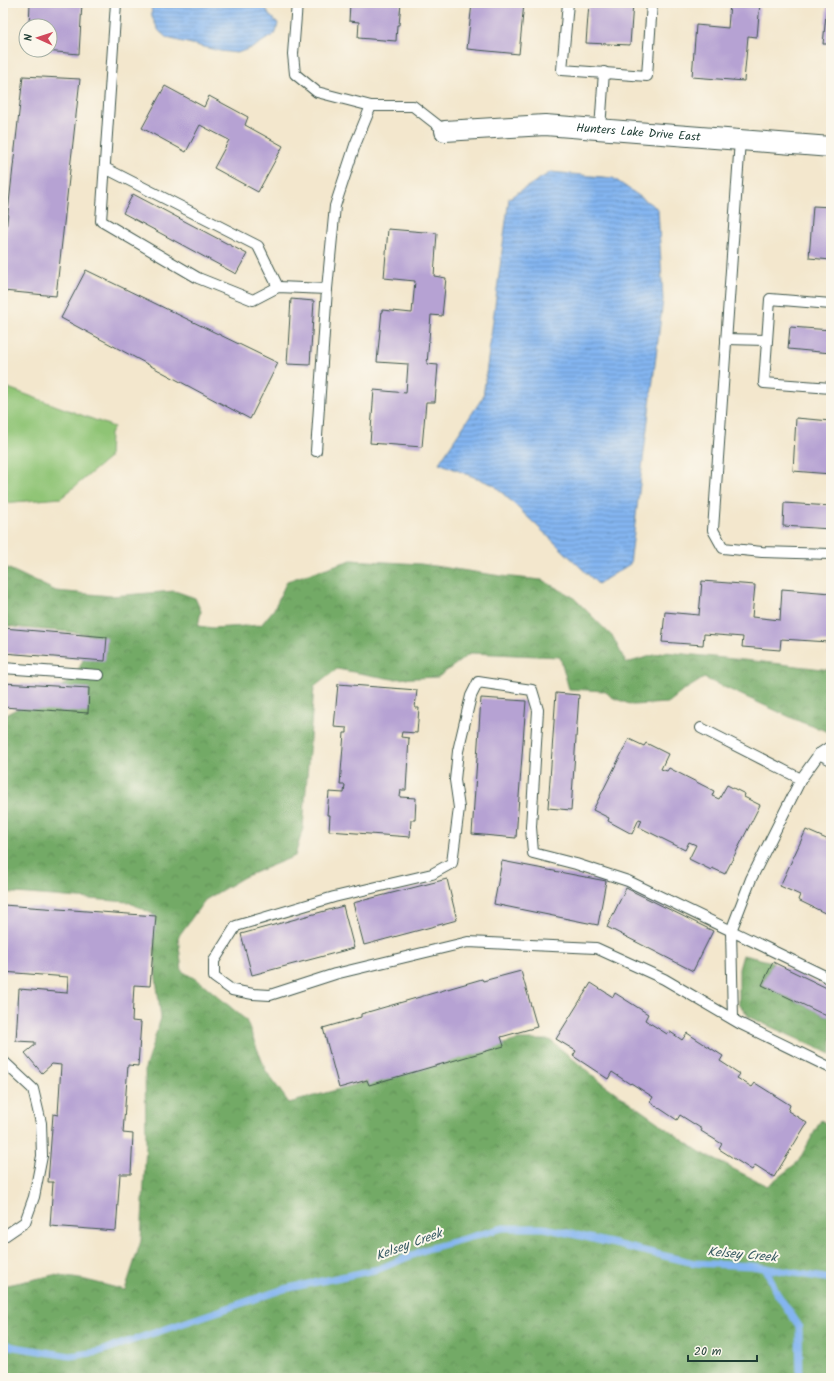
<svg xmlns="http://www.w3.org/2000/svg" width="834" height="1381" font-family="Kalam,sans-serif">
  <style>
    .forest { fill: url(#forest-crowns); stroke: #49744d }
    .pitch { fill: #8fc475; stroke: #578054 }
    .water { fill: url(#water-rules); stroke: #527992 }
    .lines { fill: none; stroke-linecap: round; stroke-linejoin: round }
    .stream { stroke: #84b5f0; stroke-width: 7 }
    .building { fill: #b6a2d3 }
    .lane-casing { stroke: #3f564b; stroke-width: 12 }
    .street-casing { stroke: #3f564b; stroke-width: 22 }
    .lane { stroke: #fff; stroke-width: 10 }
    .street { stroke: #fff; stroke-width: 20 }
    .labels { text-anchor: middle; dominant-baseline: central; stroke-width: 4; stroke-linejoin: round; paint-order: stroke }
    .street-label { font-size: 12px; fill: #1f3d34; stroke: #fbf7ec }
    .water-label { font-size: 13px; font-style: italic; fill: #385b63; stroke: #fbf7ec }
  </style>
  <defs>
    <pattern id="forest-crowns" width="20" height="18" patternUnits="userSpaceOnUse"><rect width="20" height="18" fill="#73aa66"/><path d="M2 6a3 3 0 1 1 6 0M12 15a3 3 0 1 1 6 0" fill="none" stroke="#5e8c55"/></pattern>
    <pattern id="water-rules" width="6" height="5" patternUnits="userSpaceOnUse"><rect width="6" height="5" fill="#84b5f0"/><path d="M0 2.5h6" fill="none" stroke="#6b94c3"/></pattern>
  </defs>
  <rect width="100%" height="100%" fill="#fbf7ec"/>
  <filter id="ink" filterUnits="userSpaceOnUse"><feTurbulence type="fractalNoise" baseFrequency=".025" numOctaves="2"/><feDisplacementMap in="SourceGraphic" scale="8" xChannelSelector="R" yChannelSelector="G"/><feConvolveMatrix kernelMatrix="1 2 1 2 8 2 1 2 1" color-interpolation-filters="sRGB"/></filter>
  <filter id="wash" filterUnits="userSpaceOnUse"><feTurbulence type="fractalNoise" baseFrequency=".012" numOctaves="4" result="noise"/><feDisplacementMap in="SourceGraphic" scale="16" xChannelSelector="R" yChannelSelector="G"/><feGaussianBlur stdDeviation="0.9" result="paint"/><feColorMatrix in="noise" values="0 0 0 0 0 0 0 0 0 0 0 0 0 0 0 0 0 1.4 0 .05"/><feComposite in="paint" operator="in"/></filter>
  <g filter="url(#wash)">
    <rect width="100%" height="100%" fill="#f3e7cd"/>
    <g class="forest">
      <path d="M 351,560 L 421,564 L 501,576 L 542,580 L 573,597 L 613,637 L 626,663 L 665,652 L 763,662 L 831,670 L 831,731 L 829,732 L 801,722 L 704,678 L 683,691 L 668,703 L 632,705 L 611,697 L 605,691 L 569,689 L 560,657 L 471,653 L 438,677 L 392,679 L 337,669 L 314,687 L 303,828 L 295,856 L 244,877 L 205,900 L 178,937 L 182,971 L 202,983 L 246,1020 L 266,1071 L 289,1103 L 518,1040 L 550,1040 L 602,1083 L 700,1152 L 767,1186 L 798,1162 L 821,1120 L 831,1127 L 831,1378 L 3,1378 L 3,1286 L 54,1275 L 86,1280 L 125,1290 L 141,1241 L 146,1144 L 145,1068 L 161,1018 L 156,978 L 153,914 L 128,902 L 3,892 L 3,716 L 73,680 L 95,636 C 65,629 33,631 3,625 L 3,566 L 56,591 L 111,596 L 175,591 L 195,598 L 201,611 L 198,626 L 213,628 L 261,625 L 274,609 L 287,581 Z"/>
      <path d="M 743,955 L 773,962 L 762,985 L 831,1018 L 831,1054 L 749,1017 L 739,1004 L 739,969 Z"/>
    </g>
    <path class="pitch" d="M 3,386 L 114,427 L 110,434 L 109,458 L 61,498 L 3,503 Z"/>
    <g class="water">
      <path d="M 151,3 L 264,3 L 269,15 L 278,23 L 276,33 L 254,47 L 237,53 L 220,51 L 167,38 L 159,31 L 152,17 Z"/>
      <path d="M 551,172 L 613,178 L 658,209 L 663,300 L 630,564 L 598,584 L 494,485 L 439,463 L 483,397 L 509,198 Z"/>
    </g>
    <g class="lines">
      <g class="stream">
        <path d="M 766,1268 L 776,1292 L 799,1326 L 800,1378"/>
        <path d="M 3,1343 L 14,1347 L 70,1356 L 98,1352 L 284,1289 L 379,1269 L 427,1249 L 503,1228 L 545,1228 L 581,1236 L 694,1263 L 752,1266 L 831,1279"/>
      </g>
    </g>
    <g id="blocks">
      <g class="building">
        <path d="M 30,3 L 82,3 L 79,54 L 45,51 L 45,50 L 50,50 L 50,26 L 29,26 Z"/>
        <path d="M 350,3 L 401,3 L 399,25 L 397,25 L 396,41 L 358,38 L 359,22 L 349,21 Z"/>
        <path d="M 472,3 L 524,3 L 519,54 L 467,49 Z"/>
        <path d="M 589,3 L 633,3 L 630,45 L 586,43 Z"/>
        <path d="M 730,3 L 760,3 L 757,37 L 748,36 L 744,81 L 692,77 L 696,25 L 728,28 Z"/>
        <path d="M 827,6 L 831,6 L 831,44 L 823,44 Z"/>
        <path d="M 23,76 L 80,79 L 56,296 L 3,291 L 3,258 Z"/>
        <path d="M 830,77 L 831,77 L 831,90 L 829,89 Z"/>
        <path d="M 165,86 L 204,107 L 209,96 L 248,117 L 245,125 L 283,146 L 258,192 L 214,168 L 229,140 L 200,125 L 186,152 L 142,128 Z"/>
        <path d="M 133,194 L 247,254 L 236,274 L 123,213 Z"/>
        <path d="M 813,206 L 831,207 L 831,260 L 809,258 Z"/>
        <path d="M 388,229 L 437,233 L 434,276 L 446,278 L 442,316 L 431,315 L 427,364 L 438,365 L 435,402 L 426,402 L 422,447 L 370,443 L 374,390 L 406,393 L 408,364 L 377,362 L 382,310 L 412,313 L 415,281 L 384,278 Z"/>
        <path d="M 86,270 L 278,363 L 250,419 L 61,318 Z"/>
        <path d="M 291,299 L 314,301 L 310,365 L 287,364 Z"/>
        <path d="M 790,327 L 831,330 L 831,353 L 788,349 Z"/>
        <path d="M 796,418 L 831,421 L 831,474 L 793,471 Z"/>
        <path d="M 784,503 L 831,506 L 831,529 L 783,526 Z"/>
        <path d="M 702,581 L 755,585 L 752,617 L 780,620 L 782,589 L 831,593 L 831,654 L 828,654 L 829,642 L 781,639 L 780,650 L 742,647 L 743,637 L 704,634 L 703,645 L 662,642 L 665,612 L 699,615 Z"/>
        <path d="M 3,628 L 107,637 L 105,661 L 3,653 Z"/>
        <path d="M 3,683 L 89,688 L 88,713 L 3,707 Z"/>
        <path d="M 338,684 L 417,690 L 415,708 L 419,708 L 417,733 L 402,732 L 401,737 L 409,738 L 406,790 L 401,790 L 400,797 L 416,798 L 415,820 L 411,820 L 410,837 L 329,831 L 330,815 L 327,815 L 329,792 L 344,793 L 345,785 L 340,785 L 344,733 L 347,733 L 347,728 L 334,727 Z"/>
        <path d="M 556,693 L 579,695 L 571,810 L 548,808 Z"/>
        <path d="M 481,698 L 526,701 L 516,838 L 472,834 Z"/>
        <path d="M 629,739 L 644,746 L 646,743 L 668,754 L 661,769 L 667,771 L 669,768 L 714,791 L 712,796 L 719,799 L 727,785 L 745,794 L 744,797 L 760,805 L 725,874 L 712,868 L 711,870 L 689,859 L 696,845 L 689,842 L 685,850 L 639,827 L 642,820 L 639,819 L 632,834 L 608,821 L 609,818 L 593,810 Z"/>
        <path d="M 806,830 L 831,841 L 831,916 L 798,900 L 800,895 L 780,886 Z"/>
        <path d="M 502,861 L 606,881 L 598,925 L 494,904 Z"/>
        <path d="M 447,879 L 457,920 L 364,945 L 353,903 Z"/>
        <path d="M 626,888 L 713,931 L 693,971 L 607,927 Z"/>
        <path d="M 3,905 L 156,916 L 150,986 L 134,985 L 132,1021 L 141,1022 L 138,1066 L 128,1065 L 123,1133 L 133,1134 L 131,1174 L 120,1174 L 116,1231 L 50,1226 L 53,1182 L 48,1182 L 53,1114 L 58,1115 L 61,1065 L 52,1064 L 42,1073 L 25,1053 L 35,1045 L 35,1042 L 16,1041 L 19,989 L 67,993 L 68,977 L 3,972 Z"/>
        <path d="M 343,906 L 354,948 L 252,975 L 241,934 Z"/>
        <path d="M 773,962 L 831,990 L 831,1018 L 762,985 Z"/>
        <path d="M 521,971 L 537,1027 L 501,1037 L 504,1046 L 369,1085 L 367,1080 L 339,1088 L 323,1028 L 361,1017 L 361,1014 L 482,979 L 483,981 Z"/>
        <path d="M 591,983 L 613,997 L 615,993 L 648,1014 L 645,1020 L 667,1034 L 669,1031 L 682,1040 L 687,1033 L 723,1056 L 720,1061 L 740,1074 L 737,1078 L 752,1087 L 755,1083 L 790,1105 L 788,1111 L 807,1123 L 774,1177 L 755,1165 L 752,1170 L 719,1149 L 722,1144 L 701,1131 L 702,1129 L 680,1115 L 677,1120 L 650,1102 L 653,1097 L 631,1083 L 630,1084 L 612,1072 L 608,1079 L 573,1056 L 576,1051 L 556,1039 Z"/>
      </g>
    </g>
  </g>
  <g filter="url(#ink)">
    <use href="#blocks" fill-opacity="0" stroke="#3f564b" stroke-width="1"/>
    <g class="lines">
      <defs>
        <g id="lane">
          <path d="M 116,3 L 101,221 L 198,278 L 253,300 L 278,287 L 327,289 L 335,206 L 355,145 L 371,106"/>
          <path d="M 297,3 L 293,54 L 295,74 L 317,92 L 371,106 L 413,106 L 445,131"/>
          <path d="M 568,3 L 562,70 L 647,76 L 652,3"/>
          <path d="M 600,129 L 604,72"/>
          <path d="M 740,140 L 713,530 L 723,548 L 762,552 L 831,554"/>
          <path d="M 105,168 L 258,246 L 278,287"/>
          <path d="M 831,304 L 770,299 L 764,383 L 831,388"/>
          <path d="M 726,339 L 766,340"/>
          <path d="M 316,451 L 327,289"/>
          <path d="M 3,668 L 99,675"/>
          <path d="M 701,728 L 801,779"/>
          <path d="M 819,754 L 831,746"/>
          <path d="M 831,979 L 628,881 L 576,864 L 533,853 L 531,827 L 538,710 L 532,690 L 478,682 L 471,696 L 458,751 L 455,780 L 459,808 L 452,863 L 432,874 L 334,897 L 236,926 L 214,961 L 214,977 L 232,990 L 253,994 L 270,995 L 335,974 L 468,942 L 596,948 L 664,979 L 739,1023 L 831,1068"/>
          <path d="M 733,1019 L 731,931 L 751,879 L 801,779 L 819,754 L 831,760"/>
          <path d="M 3,1061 L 33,1089 L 41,1123 L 42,1156 L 34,1197 L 25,1222 L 3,1237"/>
        </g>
        <g id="street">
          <path id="s1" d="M 445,131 L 545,125 L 831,147"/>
        </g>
      </defs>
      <use href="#lane" class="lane-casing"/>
      <use href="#street" class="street-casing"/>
      <use href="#lane" class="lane"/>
      <use href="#street" class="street"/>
    </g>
  </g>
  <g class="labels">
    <g class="street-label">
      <text stroke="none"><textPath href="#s1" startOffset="194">Hunters Lake Drive East</textPath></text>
    </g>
    <g class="water-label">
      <text transform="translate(409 1245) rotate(-20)">Kelsey Creek</text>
      <text transform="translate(742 1255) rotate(5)">Kelsey Creek</text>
    </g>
  </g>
  <rect width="834" height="1381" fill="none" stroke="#fbf7ec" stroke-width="16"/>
  <g transform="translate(38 38) rotate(273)"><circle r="19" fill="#fbf7ec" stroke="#a3ada2"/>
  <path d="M0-3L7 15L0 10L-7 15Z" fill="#d1495b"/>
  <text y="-6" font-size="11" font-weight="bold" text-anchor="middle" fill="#1f3d34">N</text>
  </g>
  <path d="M688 1355v6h69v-6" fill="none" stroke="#1f3d34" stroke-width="2"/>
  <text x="694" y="1355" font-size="12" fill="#1f3d34" stroke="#fbf7ec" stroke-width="3" paint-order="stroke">20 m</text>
</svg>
